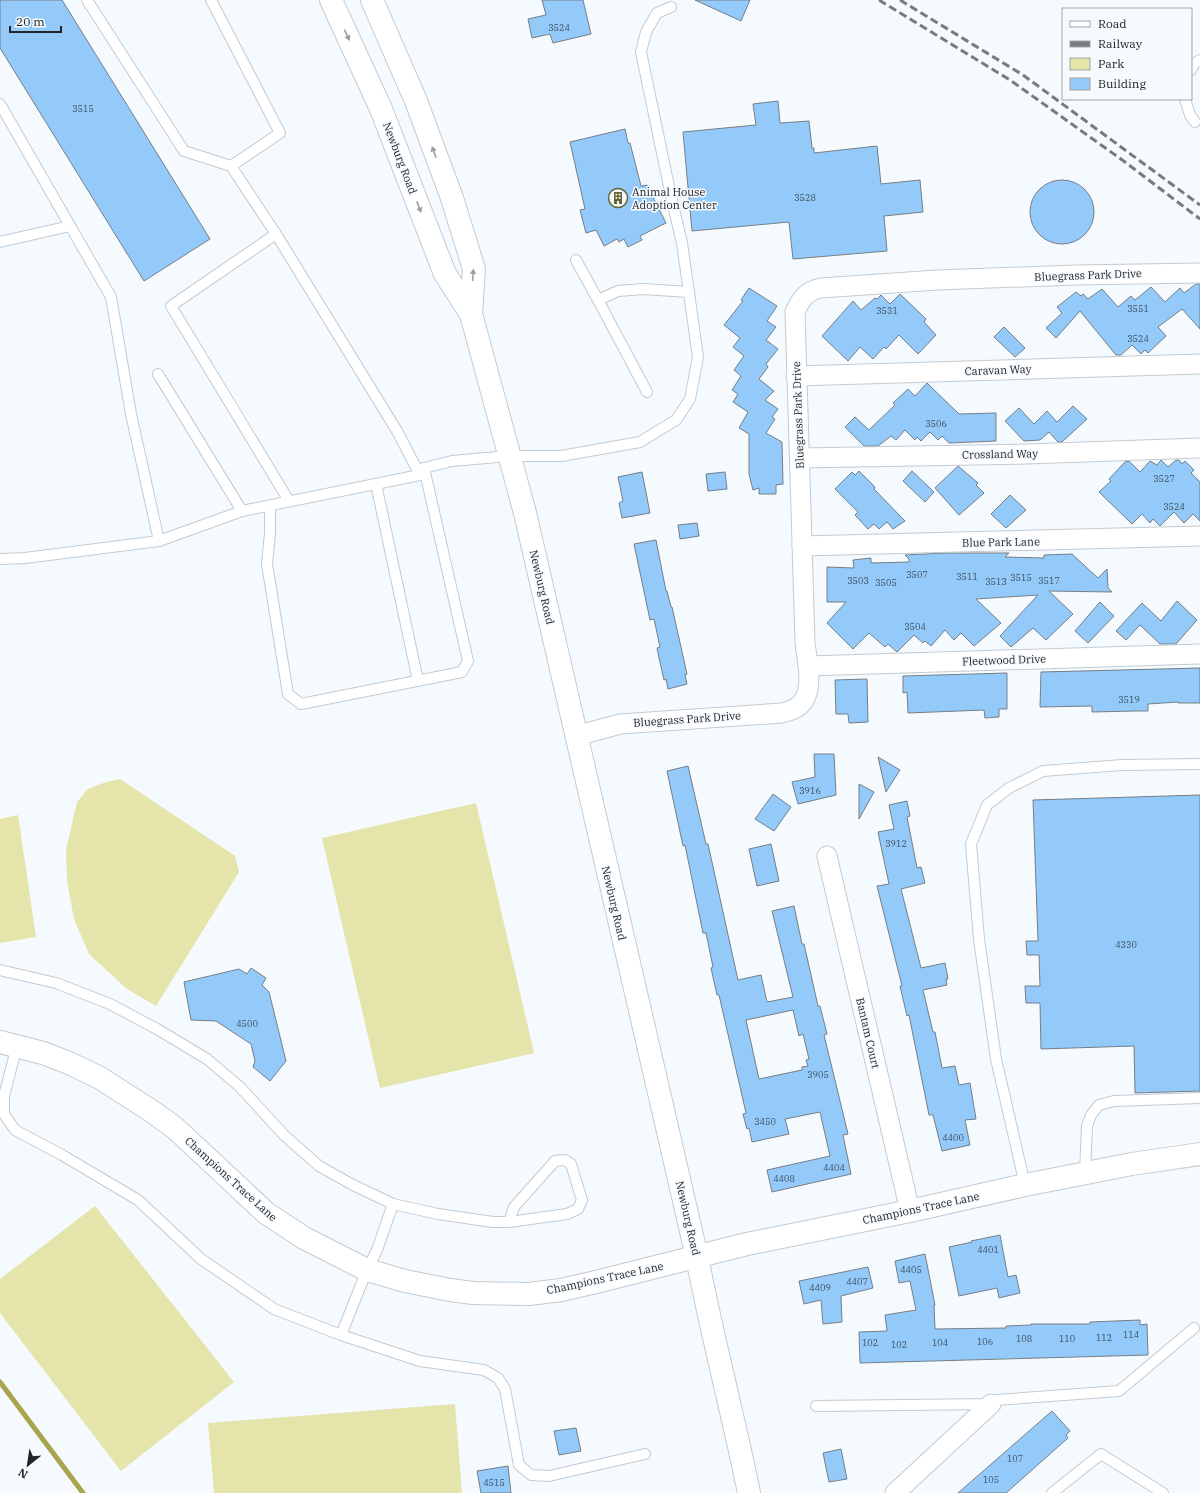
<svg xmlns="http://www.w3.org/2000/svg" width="1200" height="1493" font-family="'IBM Plex Serif',serif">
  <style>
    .green { fill: #e5e4aa }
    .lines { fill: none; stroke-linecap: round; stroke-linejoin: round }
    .stream { stroke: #a9a54e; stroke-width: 5 }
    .building { fill: #93cafa; stroke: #767e85; fill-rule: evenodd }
    .lane-casing { stroke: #c2cbd2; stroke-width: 12 }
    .street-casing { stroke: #c2cbd2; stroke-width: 21 }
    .secondary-casing { stroke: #c2cbd2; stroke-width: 24 }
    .lane { stroke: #fff; stroke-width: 10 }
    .street { stroke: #fff; stroke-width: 19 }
    .secondary { stroke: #fff; stroke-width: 22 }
    .rail { stroke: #767b7e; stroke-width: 3; stroke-dasharray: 8 4; stroke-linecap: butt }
    .oneway { fill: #9b9d9e }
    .labels { text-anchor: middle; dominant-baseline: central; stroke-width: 3; stroke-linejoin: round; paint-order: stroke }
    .number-label { font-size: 9px; fill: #3e4e5c }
    .street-label { font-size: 11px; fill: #212527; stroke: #f5faff }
    .poi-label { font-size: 11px; fill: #212527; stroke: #f5faff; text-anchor: start }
  </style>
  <rect width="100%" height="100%" fill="#f5faff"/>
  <g class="green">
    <path d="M 120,779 L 235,856 L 239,872 L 156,1006 L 127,989 L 89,954 L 74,919 L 67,881 L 66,850 L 77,802 L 88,789 L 106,782 Z"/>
    <path d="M 476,803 L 534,1053 L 380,1088 L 322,838 Z"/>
    <path d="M 18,815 L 36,937 L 0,943 L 0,819 Z"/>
    <path d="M 95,1206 L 234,1382 L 121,1471 L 0,1313 L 0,1279 Z"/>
    <path d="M 455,1404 L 462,1493 L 214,1493 L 208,1423 Z"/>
  </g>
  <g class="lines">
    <path class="stream" d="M 0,1382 L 83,1493"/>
  </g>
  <g class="building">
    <path d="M 0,0 L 62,0 L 210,239 L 144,281 L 0,48 Z"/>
    <path d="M 542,0 L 583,0 L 591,34 L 553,43 L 550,34 L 532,38 L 528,19 L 546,15 Z"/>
    <path d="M 695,0 L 750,0 L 741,21 Z"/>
    <path d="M 778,101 L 780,123 L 809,121 L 812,148 L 814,148 L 814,153 L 877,146 L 881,184 L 920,180 L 923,212 L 884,216 L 887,251 L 793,259 L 789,222 L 692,231 L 683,132 L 756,125 L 753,104 Z"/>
    <path d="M 625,129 L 628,143 L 630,143 L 641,186 L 647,185 L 666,223 L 640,236 L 642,240 L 628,247 L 624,239 L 619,242 L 617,239 L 604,246 L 596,230 L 586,233 L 580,210 L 585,209 L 570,142 Z"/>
    <circle cx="1062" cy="212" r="32"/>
    <path d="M 1196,284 L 1200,284 L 1200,329 L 1182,309 L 1158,327 L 1166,336 L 1148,353 L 1145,350 L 1141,354 L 1132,345 L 1121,355 L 1116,355 L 1080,311 L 1056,338 L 1046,328 L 1062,313 L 1057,307 L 1076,292 L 1081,296 L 1083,294 L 1088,299 L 1102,289 L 1118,307 L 1131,296 L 1135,300 L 1151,287 L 1165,302 L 1180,288 L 1184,293 Z"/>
    <path d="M 749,288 L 777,306 L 767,321 L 776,327 L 766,340 L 778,349 L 766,364 L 768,367 L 759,379 L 774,391 L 765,400 L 778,409 L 772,417 L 775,419 L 766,433 L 782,442 L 783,484 L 776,485 L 776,494 L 759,494 L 759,488 L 753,490 L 749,474 L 749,434 L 739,428 L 748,412 L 733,402 L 738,394 L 732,390 L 741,376 L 734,370 L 744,356 L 733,347 L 740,338 L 724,325 L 743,301 L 741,300 Z"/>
    <path d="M 900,294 L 926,319 L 924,322 L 936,335 L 918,354 L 899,335 L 886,349 L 884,347 L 873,359 L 860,347 L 848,361 L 822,336 L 853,301 L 861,310 L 875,298 L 877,299 L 881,295 L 890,304 Z"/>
    <path d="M 1004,327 L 1025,348 L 1015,357 L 994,337 Z"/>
    <path d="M 927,383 L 959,414 L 996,413 L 996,441 L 949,443 L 942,436 L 938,440 L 930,432 L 921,441 L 917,437 L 915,440 L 905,430 L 896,440 L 891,436 L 878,446 L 864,446 L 845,427 L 855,417 L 869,430 L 895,405 L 893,403 L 908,389 L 915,396 Z"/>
    <path d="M 1073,406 L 1087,419 L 1062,442 L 1058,442 L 1049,432 L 1040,440 L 1024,441 L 1005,421 L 1019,408 L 1034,424 L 1047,411 L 1057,422 Z"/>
    <path d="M 1161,460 L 1168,467 L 1176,460 L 1179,460 L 1182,464 L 1185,461 L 1194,470 L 1191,473 L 1200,482 L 1200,521 L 1193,514 L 1184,523 L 1174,512 L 1160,526 L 1153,519 L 1150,523 L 1142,514 L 1132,524 L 1099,492 L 1111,481 L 1109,479 L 1125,462 L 1129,461 L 1140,472 L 1150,461 L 1157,465 Z"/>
    <path d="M 958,466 L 978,483 L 976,485 L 984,493 L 959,515 L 935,488 Z"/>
    <path d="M 859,471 L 875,487 L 874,489 L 905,521 L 893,529 L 887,522 L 879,529 L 874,524 L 868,529 L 855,515 L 858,512 L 835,489 L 852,472 L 855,475 Z"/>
    <path d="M 912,471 L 934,492 L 925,502 L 903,481 Z"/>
    <path d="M 642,472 L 650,513 L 622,518 L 619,503 L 623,501 L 618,477 Z"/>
    <path d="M 725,472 L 727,489 L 708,491 L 706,474 Z"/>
    <path d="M 1010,495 L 1026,510 L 1006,528 L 991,514 Z"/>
    <path d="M 697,523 L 699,536 L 680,539 L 678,525 Z"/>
    <path d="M 656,540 L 666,591 L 667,591 L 671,607 L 672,607 L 687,674 L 685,675 L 687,684 L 668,689 L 666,679 L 664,680 L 659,658 L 657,648 L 660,647 L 654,619 L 650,620 L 634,544 Z"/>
    <path d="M 944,553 L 1009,553 L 1005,557 L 1044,558 L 1044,555 L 1072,554 L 1098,578 L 1107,569 L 1108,588 L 1112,592 L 1049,591 L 1073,614 L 1046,640 L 1033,628 L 1011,647 L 1000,636 L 1038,595 L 976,599 L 1001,623 L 974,646 L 961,633 L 954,640 L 945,630 L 931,646 L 925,641 L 923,643 L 914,635 L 897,652 L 888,644 L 885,647 L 869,633 L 853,649 L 827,623 L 846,602 L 827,602 L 827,567 L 854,568 L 853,560 L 871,558 L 871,563 L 909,562 L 909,559 L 905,555 Z"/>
    <path d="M 1177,601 L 1197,620 L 1176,644 L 1160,644 L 1140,625 L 1126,640 L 1116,631 L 1142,603 L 1161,621 Z"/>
    <path d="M 1100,602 L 1114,616 L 1088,643 L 1075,631 Z"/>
    <path d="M 1200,668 L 1200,703 L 1178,703 L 1178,702 L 1148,704 L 1148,711 L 1135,711 L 1092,712 L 1092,706 L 1040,707 L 1041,672 Z"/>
    <path d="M 1007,673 L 1007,709 L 999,709 L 999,717 L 985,718 L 984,710 L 908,713 L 907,692 L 903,693 L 903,676 Z"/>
    <path d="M 867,679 L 868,722 L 849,723 L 848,714 L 836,714 L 835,680 Z"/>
    <path d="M 814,754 L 834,754 L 836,795 L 798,804 L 792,782 L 815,777 Z"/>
    <path d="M 878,757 L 900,770 L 886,792 Z"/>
    <path d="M 688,766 L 706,844 L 708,844 L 738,980 L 761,975 L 767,1002 L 793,997 L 772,911 L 794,906 L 802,944 L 804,944 L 818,1006 L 820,1006 L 827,1034 L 824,1035 L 848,1134 L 843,1135 L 851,1174 L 772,1192 L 767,1170 L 830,1156 L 820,1112 L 785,1119 L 789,1134 L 752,1142 L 749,1128 L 747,1129 L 743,1114 L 746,1113 L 719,995 L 717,995 L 711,968 L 713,967 L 706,933 L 703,933 L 685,845 L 683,846 L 667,771 ZM 793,1010 L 799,1036 L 803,1034 L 809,1059 L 806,1060 L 808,1066 L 802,1067 L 802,1070 L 759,1079 L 746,1020 Z"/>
    <path d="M 859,784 L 874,792 L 859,819 Z"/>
    <path d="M 773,794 L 791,807 L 774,831 L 755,819 Z"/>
    <path d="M 1200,795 L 1200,1091 L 1135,1093 L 1134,1046 L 1041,1049 L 1040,1003 L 1026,1003 L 1025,986 L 1040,986 L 1039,955 L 1027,955 L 1026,941 L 1038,941 L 1033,800 Z"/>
    <path d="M 907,801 L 910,816 L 907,817 L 917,868 L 921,867 L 925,883 L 901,889 L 921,968 L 945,963 L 948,979 L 946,979 L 947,985 L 923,990 L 933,1032 L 935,1032 L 942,1068 L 955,1066 L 959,1085 L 970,1083 L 976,1119 L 965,1120 L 970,1145 L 942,1151 L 933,1115 L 929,1115 L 909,1015 L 907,1016 L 900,986 L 902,986 L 877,886 L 889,884 L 878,832 L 894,829 L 889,805 Z"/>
    <path d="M 771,844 L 779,881 L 757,886 L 749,849 Z"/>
    <path d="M 251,968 L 266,978 L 262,985 L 269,992 L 286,1061 L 270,1081 L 253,1067 L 255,1061 L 251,1044 L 216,1021 L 191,1020 L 184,982 L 239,969 L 247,974 Z"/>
    <path d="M 1000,1235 L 1008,1277 L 1016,1275 L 1020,1293 L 999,1298 L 997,1288 L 959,1296 L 949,1247 L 972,1242 L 971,1241 Z"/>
    <path d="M 925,1254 L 935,1305 L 934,1305 L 935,1329 L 1006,1328 L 1006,1326 L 1031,1325 L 1031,1324 L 1090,1324 L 1090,1322 L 1140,1320 L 1140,1325 L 1147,1324 L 1148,1355 L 860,1363 L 859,1332 L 887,1331 L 885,1315 L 916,1310 L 910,1281 L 899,1283 L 895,1261 Z"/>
    <path d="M 868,1267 L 873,1288 L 841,1296 L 842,1322 L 823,1324 L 821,1300 L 804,1304 L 799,1281 Z"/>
    <path d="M 1052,1411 L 1070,1431 L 1066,1435 L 1068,1438 L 1006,1493 L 958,1493 Z"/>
    <path d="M 576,1428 L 581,1451 L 559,1455 L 554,1431 Z"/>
    <path d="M 841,1449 L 847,1479 L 829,1482 L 823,1453 Z"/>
    <path d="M 508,1466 L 511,1493 L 481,1493 L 477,1471 Z"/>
  </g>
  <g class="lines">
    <defs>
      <g id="lane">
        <path d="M 87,0 L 184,151 L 231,166 L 276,234"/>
        <path d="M 211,0 L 280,133 L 231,166"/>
        <path d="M 1191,70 L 1194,64 L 1200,60"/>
        <path d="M 1185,99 L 1190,115 L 1195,122"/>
        <path d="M 0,104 L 111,297 L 131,414 L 159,541 L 242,511"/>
        <path d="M 0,242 L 70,226"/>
        <path d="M 576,260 L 598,300"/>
        <path d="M 158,374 L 242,511 L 420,475 L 424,468 L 452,461 L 509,456 L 561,456 L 640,442 L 676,420 L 690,399 L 698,357 L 682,243 L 672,201 L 641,52 L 646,32 L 657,13 L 671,7"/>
        <path d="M 647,392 L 598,300 L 618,291 L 643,289 L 689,292"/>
        <path d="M 376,484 L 418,681"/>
        <path d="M 289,501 L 171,306 L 276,234 L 397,431 L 420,475"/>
        <path d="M 270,505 L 270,533 L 267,564 L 288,694 L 301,704 L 462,672 L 468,661 L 424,468"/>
        <path d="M 0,559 L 25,558 L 159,541"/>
        <path d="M 0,970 L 56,983 L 110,1004 L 157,1029 L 207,1059 L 240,1087 L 284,1135 L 319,1166 L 353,1185 L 393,1204"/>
        <path d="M 17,1046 L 4,1096 L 4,1114 L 15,1130 L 62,1155 L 138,1200 L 201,1259 L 274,1309 L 341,1335 L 420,1361 L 484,1370 L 498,1378 L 505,1389 L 519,1465 L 531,1475 L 549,1476 L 645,1454"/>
        <path d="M 1085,1173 L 1087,1126 L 1091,1115 L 1099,1105 L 1114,1101 L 1200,1098"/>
        <path d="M 1025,1185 L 996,1059 L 979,939 L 971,844 L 987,805 L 1009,788 L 1043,771 L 1122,765 L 1200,764"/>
        <path d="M 341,1335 L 367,1270 L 377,1250 L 393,1204 L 438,1214 L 493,1222 L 509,1222 L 567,1214 L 578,1209 L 582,1200 L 571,1164 L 565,1160 L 555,1161 L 514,1207 L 509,1222"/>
        <path d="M 816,1406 L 991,1404 L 997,1400 L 1119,1391 L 1194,1328"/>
        <path d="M 1052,1493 L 1101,1454 L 1163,1493"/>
      </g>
      <g id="street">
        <path d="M 796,376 L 1200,364"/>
        <path d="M 800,458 L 1026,454 L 1200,448"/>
        <path d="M 802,546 L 1200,536"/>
        <path d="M 808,666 L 1200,654"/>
        <path d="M 576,736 L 620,724 L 782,713 C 785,712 790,711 794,709 C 817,698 807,663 805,642 L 795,312 C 801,299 806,291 821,288 L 937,280 L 1076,275 L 1200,273"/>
        <path d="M 827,856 L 910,1211"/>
        <path d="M 895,1493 L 991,1404"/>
      </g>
      <g id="secondary">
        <path d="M 331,0 L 381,109 L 445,274 L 471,314"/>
        <path d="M 372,0 L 416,101 L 452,198 L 474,269 L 471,314 L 525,513 L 697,1257 C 712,1336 733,1414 749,1493"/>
        <path d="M 0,1042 L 43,1053 L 69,1063 L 100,1078 L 153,1112 L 175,1128 L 266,1213 L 304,1238 L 367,1270 L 405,1281 L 450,1290 L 473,1293 L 529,1294 L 561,1290 L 596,1282 L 747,1244 L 910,1211 L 1025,1185 L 1132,1164 L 1200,1154"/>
      </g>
    </defs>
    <use href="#lane" class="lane-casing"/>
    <use href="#street" class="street-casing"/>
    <use href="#secondary" class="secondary-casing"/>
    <use href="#lane" class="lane"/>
    <use href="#street" class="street"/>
    <use href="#secondary" class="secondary"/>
    <g class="rail">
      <path d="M 879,0 L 1010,80 L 1125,162 L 1200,219"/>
      <path d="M 900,0 L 1023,75 L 1200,205"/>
    </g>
  </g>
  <defs><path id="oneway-solid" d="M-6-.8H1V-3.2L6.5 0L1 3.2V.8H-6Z"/></defs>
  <g class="oneway">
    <use href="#oneway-solid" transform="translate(347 35) rotate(65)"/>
    <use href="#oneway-solid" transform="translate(434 152) rotate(-110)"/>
    <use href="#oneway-solid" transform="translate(419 207) rotate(69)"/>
    <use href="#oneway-solid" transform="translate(473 275) rotate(-87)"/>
  </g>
  <defs>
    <symbol id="building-ring" viewBox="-11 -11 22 22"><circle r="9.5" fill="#f5faff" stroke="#666431" stroke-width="1.5"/><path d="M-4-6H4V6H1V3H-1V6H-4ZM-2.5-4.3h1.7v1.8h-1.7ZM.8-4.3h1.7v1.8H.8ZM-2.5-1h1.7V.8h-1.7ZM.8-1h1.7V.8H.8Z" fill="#666431"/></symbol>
  </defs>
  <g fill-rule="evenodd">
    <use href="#building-ring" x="607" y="187" width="22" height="22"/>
  </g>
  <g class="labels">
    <g class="number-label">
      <text x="559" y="27">3524</text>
      <text x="83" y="108">3515</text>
      <text x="805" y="197">3528</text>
      <text x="1138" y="308">3551</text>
      <text x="887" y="310">3531</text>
      <text x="1138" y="338">3524</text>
      <text x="936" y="423">3506</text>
      <text x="1164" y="478">3527</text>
      <text x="1174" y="506">3524</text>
      <text x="917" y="574">3507</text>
      <text x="967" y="576">3511</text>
      <text x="1021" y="577">3515</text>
      <text x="858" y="580">3503</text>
      <text x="1049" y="580">3517</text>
      <text x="996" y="581">3513</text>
      <text x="886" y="582">3505</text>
      <text x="915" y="626">3504</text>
      <text x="1129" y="699">3519</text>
      <text x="810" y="790">3916</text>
      <text x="896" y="843">3912</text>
      <text x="1126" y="944">4330</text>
      <text x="247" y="1023">4500</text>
      <text x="818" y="1074">3905</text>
      <text x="765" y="1121">3450</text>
      <text x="953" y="1137">4400</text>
      <text x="834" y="1167">4404</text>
      <text x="784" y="1178">4408</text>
      <text x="988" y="1249">4401</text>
      <text x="911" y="1269">4405</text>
      <text x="857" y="1281">4407</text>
      <text x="820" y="1287">4409</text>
      <text x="1131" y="1334">114</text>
      <text x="1104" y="1337">112</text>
      <text x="1024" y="1338">108</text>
      <text x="1067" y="1338">110</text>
      <text x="985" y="1341">106</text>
      <text x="870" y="1342">102</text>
      <text x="940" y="1342">104</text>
      <text x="899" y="1344">102</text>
      <text x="1015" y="1458">107</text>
      <text x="991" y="1479">105</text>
      <text x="494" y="1482">4515</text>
    </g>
    <g class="street-label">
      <text transform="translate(400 158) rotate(69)">Newburg Road</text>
      <text transform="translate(1088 275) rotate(-2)">Bluegrass Park Drive</text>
      <text transform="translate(998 370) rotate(-2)">Caravan Way</text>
      <text transform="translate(798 415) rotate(-92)">Bluegrass Park Drive</text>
      <text transform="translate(1000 454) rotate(-1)">Crossland Way</text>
      <text transform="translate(1001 542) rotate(-1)">Blue Park Lane</text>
      <text transform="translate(542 587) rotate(77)">Newburg Road</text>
      <text transform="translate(1004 660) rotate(-2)">Fleetwood Drive</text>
      <text transform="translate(687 719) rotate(-4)">Bluegrass Park Drive</text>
      <text transform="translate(614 903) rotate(77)">Newburg Road</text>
      <text transform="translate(868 1033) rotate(77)">Bantam Court</text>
      <text transform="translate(231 1179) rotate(42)">Champions Trace Lane</text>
      <text transform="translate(921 1208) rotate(-12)">Champions Trace Lane</text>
      <text transform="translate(688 1218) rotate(77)">Newburg Road</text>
      <text transform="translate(605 1278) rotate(-12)">Champions Trace Lane</text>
    </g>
    <g class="poi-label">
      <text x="632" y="192">Animal House<tspan x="632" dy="13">Adoption Center</tspan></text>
    </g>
  </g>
  <rect x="1062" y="8" width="130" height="92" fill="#f5faff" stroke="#a0a5a9"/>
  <rect x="1070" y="21" width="20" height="6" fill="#ffffff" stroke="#a0a5a9"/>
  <text x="1098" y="28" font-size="12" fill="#212527">Road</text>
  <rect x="1070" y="41" width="20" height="6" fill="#767b7e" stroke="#a0a5a9"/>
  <text x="1098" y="48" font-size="12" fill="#212527">Railway</text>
  <rect x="1070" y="58" width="20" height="12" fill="#e5e4aa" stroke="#a0a5a9"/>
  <text x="1098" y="68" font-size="12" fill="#212527">Park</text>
  <rect x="1070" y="78" width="20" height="12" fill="#93cafa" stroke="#a0a5a9"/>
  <text x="1098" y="88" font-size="12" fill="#212527">Building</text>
  <g transform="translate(28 1465) rotate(210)" stroke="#f5faff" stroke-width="3" paint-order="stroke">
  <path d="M0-3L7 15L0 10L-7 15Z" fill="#212527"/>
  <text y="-6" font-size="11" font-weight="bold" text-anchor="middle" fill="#212527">N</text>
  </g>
  <path d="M10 26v6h51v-6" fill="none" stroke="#212527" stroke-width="2"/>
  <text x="16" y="26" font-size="12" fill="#212527" stroke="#f5faff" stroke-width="3" paint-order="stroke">20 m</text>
</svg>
